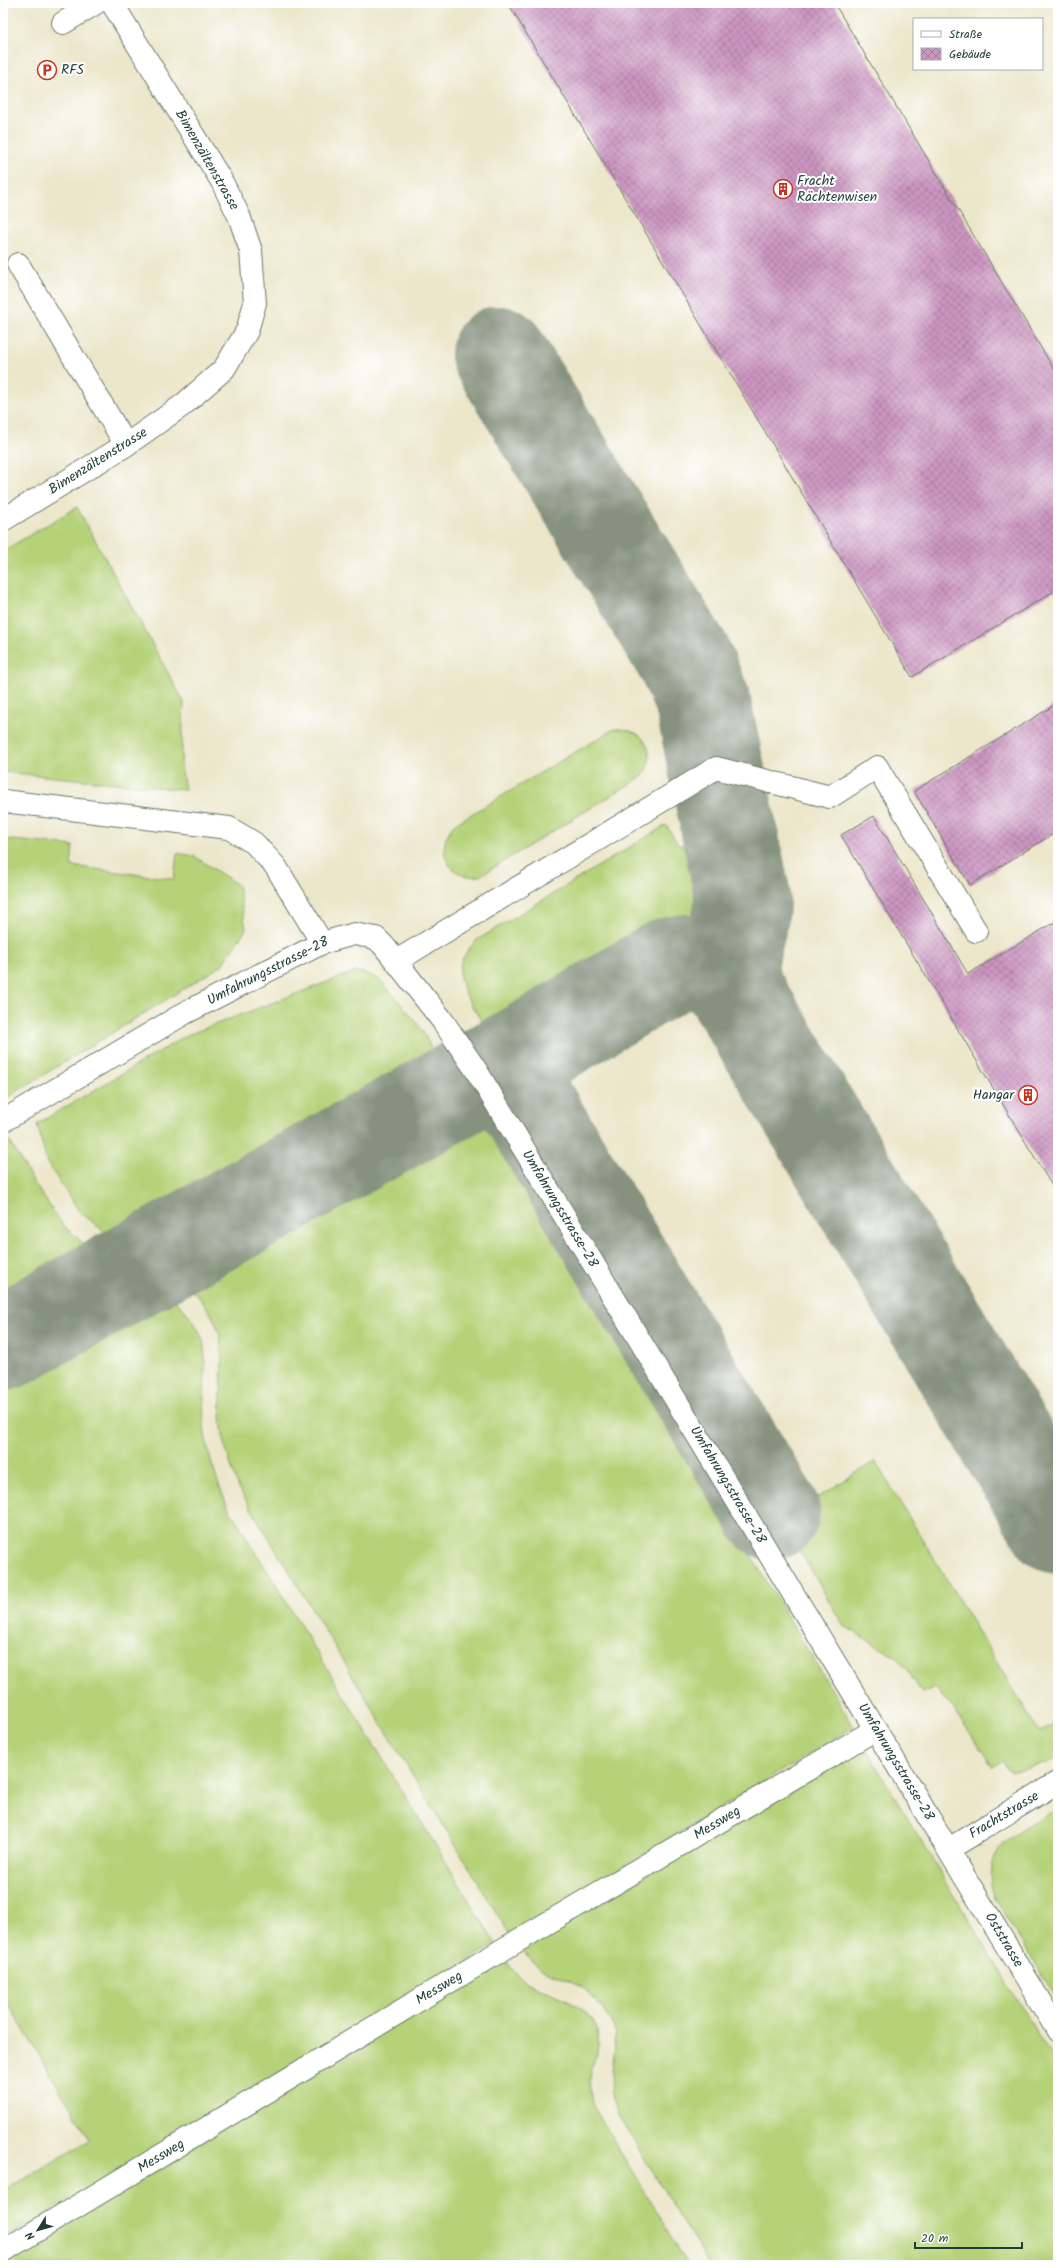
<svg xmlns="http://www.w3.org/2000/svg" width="1061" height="2268" font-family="Kalam,sans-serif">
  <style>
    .grass { fill: #b5d278; stroke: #6a8856 }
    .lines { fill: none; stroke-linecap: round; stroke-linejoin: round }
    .taxiway { stroke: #86927f; stroke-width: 96 }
    .building { fill: url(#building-cross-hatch) }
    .minor-casing { stroke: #677868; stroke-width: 24 }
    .minor { stroke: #fff; stroke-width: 22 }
    .labels { text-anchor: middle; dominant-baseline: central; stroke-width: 4; stroke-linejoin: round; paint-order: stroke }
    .poi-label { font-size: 14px; fill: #1f3d34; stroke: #fff; text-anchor: start }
    .street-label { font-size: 14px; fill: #1f3d34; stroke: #fff }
  </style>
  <defs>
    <pattern id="building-cross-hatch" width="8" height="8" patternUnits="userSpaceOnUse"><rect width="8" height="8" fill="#cc95c1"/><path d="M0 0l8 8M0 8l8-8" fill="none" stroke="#a57b9e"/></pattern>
  </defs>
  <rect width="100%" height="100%" fill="#fff"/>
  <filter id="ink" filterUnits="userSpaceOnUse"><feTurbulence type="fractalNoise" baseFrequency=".025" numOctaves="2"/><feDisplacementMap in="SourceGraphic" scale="8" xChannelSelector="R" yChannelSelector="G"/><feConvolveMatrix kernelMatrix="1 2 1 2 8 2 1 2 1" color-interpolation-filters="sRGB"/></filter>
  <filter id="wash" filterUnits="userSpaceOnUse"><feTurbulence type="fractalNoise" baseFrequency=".012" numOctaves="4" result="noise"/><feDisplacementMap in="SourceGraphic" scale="16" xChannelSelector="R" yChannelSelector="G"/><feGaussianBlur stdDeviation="0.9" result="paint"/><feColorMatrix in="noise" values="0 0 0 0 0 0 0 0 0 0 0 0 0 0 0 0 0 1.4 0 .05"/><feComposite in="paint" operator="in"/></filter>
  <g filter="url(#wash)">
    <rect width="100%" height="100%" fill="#ece6ca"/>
    <g class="grass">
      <path d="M 77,507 L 184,702 L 181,766 L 185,790 L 3,772 L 3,551 Z"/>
      <path d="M 614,729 C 643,727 659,750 643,776 L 480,876 C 447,881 433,847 455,824 Z"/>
      <path d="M 666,825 L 679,846 L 682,844 L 718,912 L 495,1044 C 487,1031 480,1018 472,1006 C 456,978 453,964 477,940 Z"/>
      <path d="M 3,839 L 73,846 L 71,866 L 174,879 L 177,853 L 194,856 L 238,885 L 246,929 L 221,966 L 3,1100 Z"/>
      <path d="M 354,972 C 365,972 373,975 382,982 C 398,1002 437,1037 432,1065 C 430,1073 424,1080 419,1086 L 125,1249 L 79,1211 L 47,1163 L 37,1124 L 187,1035 Z"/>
      <path d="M 457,1115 C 475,1116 487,1124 499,1137 L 854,1727 L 510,1935 L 239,1489 C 230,1464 222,1442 221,1415 C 220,1392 223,1369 221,1345 C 219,1315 194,1289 171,1272 L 448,1117 Z"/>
      <path d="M 9,1140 L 34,1183 L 63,1225 L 104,1262 L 3,1318 L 3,1144 Z"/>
      <path d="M 151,1283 C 172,1294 201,1322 204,1347 C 207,1373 202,1399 204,1426 C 207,1453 216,1479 227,1505 L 496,1944 L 3,2240 L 3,2191 L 90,2140 L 3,1995 L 3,1366 Z"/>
      <path d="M 875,1461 L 1039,1732 L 1058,1722 L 1058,1757 L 1048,1763 L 1011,1773 L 1003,1760 L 993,1767 L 951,1705 L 944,1699 L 935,1687 L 922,1693 L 908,1671 L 897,1658 L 843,1625 L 782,1520 Z"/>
      <path d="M 866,1749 L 1058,2068 L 1058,2265 L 709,2265 L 618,2115 L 610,2091 L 616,2035 L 611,2020 L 603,2008 L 582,1987 L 541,1969 L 519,1949 Z"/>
      <path d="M 1058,1808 L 1058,2002 L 995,1898 C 975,1847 1022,1832 1058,1808 Z"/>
      <path d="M 504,1957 C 510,1967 516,1976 527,1982 C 553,1997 585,1998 597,2031 C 602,2048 592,2063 590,2079 C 589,2088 591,2097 593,2106 L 688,2265 L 23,2265 L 10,2259 Z"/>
    </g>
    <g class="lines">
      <g class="taxiway">
        <path d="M 499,354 L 685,660 L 703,703 L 742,893 C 745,925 724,953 733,986 L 1058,1526"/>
        <path d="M 533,1047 C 517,1059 514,1073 519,1091 L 772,1512"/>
        <path d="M 3,1343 L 533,1047 L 668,966 C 698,957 716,963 735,988"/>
      </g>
    </g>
    <g id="blocks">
      <g class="building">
        <path d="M 508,3 L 834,3 L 1058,376 L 1058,589 L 912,677 Z"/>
        <path d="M 1058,703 L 1058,831 L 970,885 L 914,791 Z"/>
        <path d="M 874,816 L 968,974 L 1055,922 L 1058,926 L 1058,1196 L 841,835 Z"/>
      </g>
    </g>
  </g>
  <g filter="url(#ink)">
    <use href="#blocks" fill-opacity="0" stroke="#677868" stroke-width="1"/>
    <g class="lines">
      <defs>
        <g id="minor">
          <path d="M 63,23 L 96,3"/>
          <path d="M 18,264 L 126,445"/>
          <path d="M 3,520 L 126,445 L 183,405 L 224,369 L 247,331 L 255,303 L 251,251 L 239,216 L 221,180 L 112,3"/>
          <path d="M 3,801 L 229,828 L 254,843 L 276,867 L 322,943"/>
          <path d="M 398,960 L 716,768 L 830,797 L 877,767 L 976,931"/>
          <path d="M 3,1121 L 185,1013 L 322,943 L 354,934 L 376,938 L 384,946 L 442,1020 L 476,1070 L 1058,2031"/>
          <path d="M 949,1849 L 1058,1782"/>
          <path d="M 3,2251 L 507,1947 L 876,1729"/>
        </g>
      </defs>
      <use href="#minor" class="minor-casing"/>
      <use href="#minor" class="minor"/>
    </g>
  </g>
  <defs>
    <symbol id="parking-ring" viewBox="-11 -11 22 22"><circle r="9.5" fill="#fff" stroke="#c8321e" stroke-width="1.5"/><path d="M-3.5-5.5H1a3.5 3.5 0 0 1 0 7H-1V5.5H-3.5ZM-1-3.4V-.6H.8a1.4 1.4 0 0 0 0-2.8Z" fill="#c8321e"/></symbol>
    <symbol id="building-ring" viewBox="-11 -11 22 22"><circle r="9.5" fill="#fff" stroke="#c8321e" stroke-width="1.5"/><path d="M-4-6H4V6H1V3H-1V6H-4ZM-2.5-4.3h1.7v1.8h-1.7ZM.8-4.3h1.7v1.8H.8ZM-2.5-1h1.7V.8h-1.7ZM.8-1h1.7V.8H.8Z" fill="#c8321e"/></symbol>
  </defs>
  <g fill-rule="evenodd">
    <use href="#parking-ring" x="36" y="59" width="22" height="22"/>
    <use href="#building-ring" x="772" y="178" width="22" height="22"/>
    <use href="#building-ring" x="1017" y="1084" width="22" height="22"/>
  </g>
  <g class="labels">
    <g class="poi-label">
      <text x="61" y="70">RFS</text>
      <text x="797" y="181">Fracht<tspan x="797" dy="16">Rächtenwisen</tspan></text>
      <text x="1014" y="1095" text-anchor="end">Hangar</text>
    </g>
    <g class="street-label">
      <text transform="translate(207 160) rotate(60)">Bimenzältenstrasse</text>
      <text transform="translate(98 461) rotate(-32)">Bimenzältenstrasse</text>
      <text transform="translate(268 971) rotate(-27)">Umfahrungsstrasse-28</text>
      <text transform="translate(560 1209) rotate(59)">Umfahrungsstrasse-28</text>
      <text transform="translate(728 1485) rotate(59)">Umfahrungsstrasse-28</text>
      <text transform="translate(896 1762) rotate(59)">Umfahrungsstrasse-28</text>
      <text transform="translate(1004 1815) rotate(-31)">Frachtstrasse</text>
      <text transform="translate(717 1823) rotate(-31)">Messweg</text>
      <text transform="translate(1004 1940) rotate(59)">Oststrasse</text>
      <text transform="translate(439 1988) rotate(-31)">Messweg</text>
      <text transform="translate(161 2156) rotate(-31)">Messweg</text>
    </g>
  </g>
  <rect width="1061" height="2268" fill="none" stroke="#fff" stroke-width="16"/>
  <rect x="913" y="18" width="130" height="52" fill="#ffffff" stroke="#a5b1ae"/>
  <rect x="921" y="31" width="20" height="6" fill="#ffffff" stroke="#a5b1ae"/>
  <text x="949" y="38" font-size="12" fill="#1f3d34">Straße</text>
  <rect x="921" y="48" width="20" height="12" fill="url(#building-cross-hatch)" stroke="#a5b1ae"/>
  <text x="949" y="58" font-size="12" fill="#1f3d34">Gebäude</text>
  <g transform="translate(38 2230) rotate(233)" stroke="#ffffff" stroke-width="3" paint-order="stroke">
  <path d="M0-3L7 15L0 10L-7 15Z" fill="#1f3d34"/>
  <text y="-6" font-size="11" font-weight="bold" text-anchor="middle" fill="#1f3d34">N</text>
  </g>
  <path d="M915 2242v6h107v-6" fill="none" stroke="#1f3d34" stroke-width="2"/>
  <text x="921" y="2242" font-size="12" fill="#1f3d34" stroke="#ffffff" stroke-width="3" paint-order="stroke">20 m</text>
</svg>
